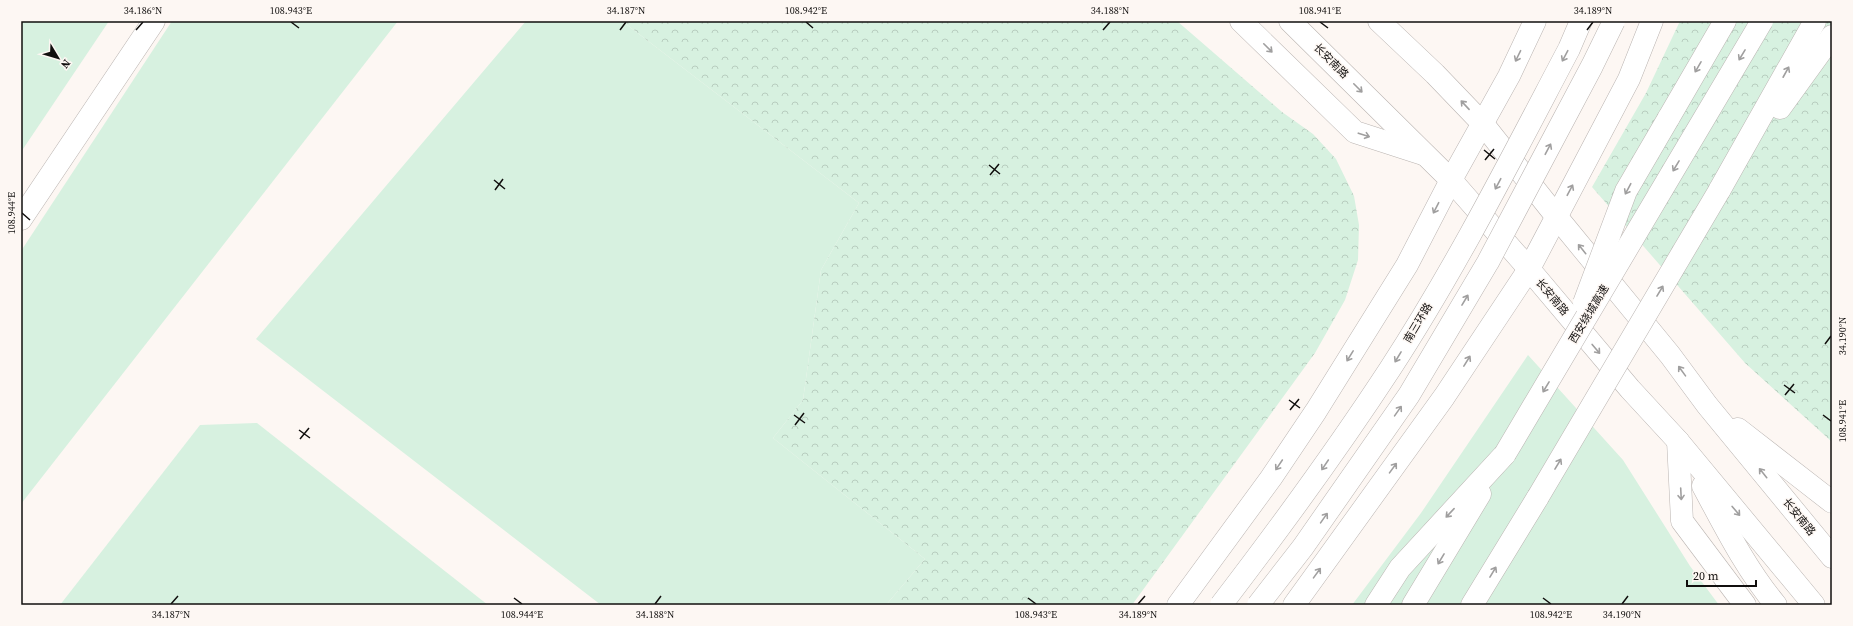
<svg xmlns="http://www.w3.org/2000/svg" width="1853" height="626" font-family="'Source Serif 4','Noto Sans SC',serif">
  <style>
    .grass { fill: #d7f1e0 }
    .forest { fill: url(#forest-crowns) }
    .lines { fill: none; stroke-linecap: round; stroke-linejoin: round }
    .minor-casing { stroke: #bab4b1; stroke-width: 23 }
    .primary-casing { stroke: #bab4b1; stroke-width: 23 }
    .trunk-casing { stroke: #bab4b1; stroke-width: 23 }
    .motorway-casing { stroke: #bab4b1; stroke-width: 23 }
    .minor { stroke: #fff; stroke-width: 22 }
    .primary { stroke: #fff; stroke-width: 22 }
    .trunk { stroke: #fff; stroke-width: 22 }
    .motorway { stroke: #fff; stroke-width: 22 }
    .trunk-bridge-casing { stroke: #bab4b1; stroke-width: 23; stroke-linecap: butt }
    .motorway-bridge-casing { stroke: #bab4b1; stroke-width: 23; stroke-linecap: butt }
    .trunk-bridge { stroke: #fff; stroke-width: 22 }
    .motorway-bridge { stroke: #fff; stroke-width: 22 }
    .oneway { stroke: #a09f9f }
    .ticks { fill: none; stroke: #110f0e; stroke-width: 1.5 }
    .labels { text-anchor: middle; dominant-baseline: central; stroke-width: 3; stroke-linejoin: round; paint-order: stroke }
    .street-label { font-size: 11px; fill: #110f0e; stroke: #fdf7f3 }
    .neatline { fill: none; stroke: #110f0e; stroke-width: 1.5 }
    .ticks-label { font-size: 10px; text-anchor: middle; fill: #110f0e }
  </style>
  <defs>
    <pattern id="forest-crowns" width="20" height="18" patternUnits="userSpaceOnUse"><rect width="20" height="18" fill="#d7f1e0"/><path d="M2 6a3 3 0 1 1 6 0M12 15a3 3 0 1 1 6 0" fill="none" stroke="#b8cdbf"/></pattern>
  </defs>
  <rect width="100%" height="100%" fill="#fdf7f3"/>
  <g class="grass">
    <path d="M 21,21 L 109,21 L 21,152 Z"/>
    <path d="M 172,21 L 398,21 L 21,504 L 21,251 Z"/>
    <path d="M 526,21 L 622,21 L 859,203 L 821,270 L 803,400 L 773,438 L 925,559 L 886,605 L 601,605 L 256,339 Z"/>
    <path d="M 1528,355 L 1623,460 L 1690,566 L 1719,605 L 1352,605 L 1421,513 Z"/>
    <path d="M 257,423 L 488,605 L 60,605 L 200,425 Z"/>
  </g>
  <g class="forest">
    <path d="M 622,21 L 1177,21 L 1282,112 L 1313,134 L 1336,159 L 1354,196 L 1359,225 L 1358,260 L 1345,300 L 1315,353 L 1132,605 L 886,605 L 925,559 L 773,438 L 803,400 L 821,270 L 859,203 Z"/>
    <path d="M 1680,21 L 1832,21 L 1832,442 L 1745,363 L 1592,187 L 1646,93 Z"/>
  </g>
  <g class="lines">
    <defs>
      <g id="minor">
        <path d="M 21,219 L 154,21"/>
        <path d="M 1678,441 L 1682,521 L 1745,605"/>
      </g>
      <g id="primary">
        <path d="M 1241,21 L 1355,132 L 1423,154"/>
        <path d="M 1290,21 L 1451,180 L 1529,269 L 1630,389 L 1678,441 L 1814,605"/>
        <path d="M 1379,21 L 1435,74 L 1483,124 L 1556,216 L 1670,355 L 1707,405 L 1832,557"/>
        <path d="M 1738,429 L 1832,502"/>
        <path d="M 1703,486 C 1725,527 1746,569 1776,605"/>
      </g>
      <g id="trunk">
        <path d="M 1178,605 L 1271,478 L 1316,411 L 1407,265 L 1451,180 L 1509,76 L 1535,21"/>
        <path d="M 1294,605 L 1444,397 L 1529,269 L 1629,79 L 1652,21"/>
      </g>
      <g id="motorway">
        <path d="M 1780,108 L 1832,36"/>
        <path d="M 1668,119 L 1725,21"/>
        <path d="M 1719,191 L 1815,21"/>
        <path d="M 1376,605 L 1400,568 L 1505,454"/>
        <path d="M 1413,605 L 1480,494"/>
        <path d="M 1472,605 L 1538,497"/>
      </g>
    </defs>
    <use href="#minor" class="minor-casing"/>
    <use href="#primary" class="primary-casing"/>
    <use href="#trunk" class="trunk-casing"/>
    <use href="#motorway" class="motorway-casing"/>
    <use href="#minor" class="minor"/>
    <use href="#primary" class="primary"/>
    <use href="#trunk" class="trunk"/>
    <use href="#motorway" class="motorway"/>
    <defs>
      <g id="trunk-bridge">
        <path d="M 1221,605 C 1280,528 1337,450 1390,369 C 1457,266 1512,157 1569,49 L 1581,21"/>
        <path d="M 1258,605 L 1303,547 L 1409,395 L 1488,262 L 1592,66 L 1614,21"/>
      </g>
      <g id="motorway-bridge">
        <path d="M 1584,303 L 1626,191 L 1668,119"/>
        <path d="M 1505,454 L 1762,21"/>
        <path d="M 1538,497 L 1719,191"/>
      </g>
    </defs>
    <use href="#trunk-bridge" class="trunk-bridge-casing"/>
    <use href="#motorway-bridge" class="motorway-bridge-casing"/>
    <use href="#trunk-bridge" class="trunk-bridge"/>
    <use href="#motorway-bridge" class="motorway-bridge"/>
  </g>
  <defs><path id="oneway-shaft" d="M-6 0H5M1.5-3L5.5 0L1.5 3" fill="none" stroke-width="1.6" stroke-linecap="round" stroke-linejoin="round"/></defs>
  <g class="oneway">
    <use href="#oneway-shaft" transform="translate(1268 48) rotate(45)"/>
    <use href="#oneway-shaft" transform="translate(1742 55) rotate(121)"/>
    <use href="#oneway-shaft" transform="translate(1518 56) rotate(116)"/>
    <use href="#oneway-shaft" transform="translate(1565 56) rotate(118)"/>
    <use href="#oneway-shaft" transform="translate(1698 67) rotate(120)"/>
    <use href="#oneway-shaft" transform="translate(1786 72) rotate(-61)"/>
    <use href="#oneway-shaft" transform="translate(1358 88) rotate(45)"/>
    <use href="#oneway-shaft" transform="translate(1465 105) rotate(-133)"/>
    <use href="#oneway-shaft" transform="translate(1364 135) rotate(18)"/>
    <use href="#oneway-shaft" transform="translate(1548 149) rotate(-62)"/>
    <use href="#oneway-shaft" transform="translate(1676 166) rotate(121)"/>
    <use href="#oneway-shaft" transform="translate(1498 184) rotate(118)"/>
    <use href="#oneway-shaft" transform="translate(1628 189) rotate(118)"/>
    <use href="#oneway-shaft" transform="translate(1570 190) rotate(-62)"/>
    <use href="#oneway-shaft" transform="translate(1436 208) rotate(117)"/>
    <use href="#oneway-shaft" transform="translate(1582 249) rotate(-129)"/>
    <use href="#oneway-shaft" transform="translate(1660 291) rotate(-59)"/>
    <use href="#oneway-shaft" transform="translate(1465 300) rotate(-59)"/>
    <use href="#oneway-shaft" transform="translate(1596 349) rotate(50)"/>
    <use href="#oneway-shaft" transform="translate(1350 356) rotate(122)"/>
    <use href="#oneway-shaft" transform="translate(1398 357) rotate(121)"/>
    <use href="#oneway-shaft" transform="translate(1467 361) rotate(-58)"/>
    <use href="#oneway-shaft" transform="translate(1682 371) rotate(-126)"/>
    <use href="#oneway-shaft" transform="translate(1546 387) rotate(121)"/>
    <use href="#oneway-shaft" transform="translate(1398 411) rotate(-55)"/>
    <use href="#oneway-shaft" transform="translate(1558 464) rotate(-59)"/>
    <use href="#oneway-shaft" transform="translate(1279 465) rotate(124)"/>
    <use href="#oneway-shaft" transform="translate(1325 465) rotate(124)"/>
    <use href="#oneway-shaft" transform="translate(1393 468) rotate(-54)"/>
    <use href="#oneway-shaft" transform="translate(1763 473) rotate(-129)"/>
    <use href="#oneway-shaft" transform="translate(1681 494) rotate(87)"/>
    <use href="#oneway-shaft" transform="translate(1736 511) rotate(50)"/>
    <use href="#oneway-shaft" transform="translate(1450 513) rotate(133)"/>
    <use href="#oneway-shaft" transform="translate(1324 518) rotate(-55)"/>
    <use href="#oneway-shaft" transform="translate(1441 559) rotate(121)"/>
    <use href="#oneway-shaft" transform="translate(1493 572) rotate(-59)"/>
    <use href="#oneway-shaft" transform="translate(1317 573) rotate(-54)"/>
  </g>
  <path class="ticks" d="M 291,22 L 299,28M 806,22 L 813,28M 1320,22 L 1328,28M 136,30 L 143,22M 620,30 L 626,22M 1103,30 L 1110,22M 1587,30 L 1593,22M 1484,150 L 1495,159M 1485,160 L 1494,149M 989,165 L 1000,174M 990,175 L 999,164M 494,180 L 505,189M 495,190 L 503,179M 22,213 L 30,220M 1825,344 L 1831,336M 1784,385 L 1795,393M 1785,395 L 1794,384M 1289,400 L 1300,408M 1290,410 L 1299,399M 794,415 L 805,423M 1823,415 L 1831,421M 795,425 L 804,413M 299,430 L 310,438M 300,439 L 309,428M 514,598 L 522,604M 1028,598 L 1036,604M 1543,598 L 1551,604M 171,604 L 178,596M 655,604 L 661,596M 1138,604 L 1145,596M 1622,604 L 1628,596"/>
  <g class="labels">
    <g class="street-label">
      <text transform="translate(1331 61) rotate(45)">长安南路</text>
      <text transform="translate(1552 297) rotate(50)">长安南路</text>
      <text transform="translate(1589 314) rotate(-59)">西安绕城高速</text>
      <text transform="translate(1418 323) rotate(-59)">南三环路</text>
      <text transform="translate(1799 517) rotate(51)">长安南路</text>
    </g>
  </g>
  <rect width="1853" height="626" fill="none" stroke="#fdf7f3" stroke-width="44"/>
  <g transform="translate(58 58) rotate(128)" stroke="#fdf7f3" stroke-width="3" paint-order="stroke">
  <path d="M0-3L7 15L0 10L-7 15Z" fill="#110f0e"/>
  <text y="-6" font-size="11" font-weight="bold" text-anchor="middle" fill="#110f0e">N</text>
  </g>
  <path d="M1687 580v6h69v-6" fill="none" stroke="#110f0e" stroke-width="2"/>
  <text x="1693" y="580" font-size="12" fill="#110f0e" stroke="#fdf7f3" stroke-width="3" paint-order="stroke">20 m</text>
  <rect x="22" y="22" width="1809" height="582" class="neatline"/>
  <g class="ticks-label">
    <text x="143" y="14">34.186°N</text>
    <text x="291" y="14">108.943°E</text>
    <text x="626" y="14">34.187°N</text>
    <text x="806" y="14">108.942°E</text>
    <text x="1110" y="14">34.188°N</text>
    <text x="1320" y="14">108.941°E</text>
    <text x="1593" y="14">34.189°N</text>
    <text transform="translate(11 213) rotate(-90)" y="4">108.944°E</text>
    <text transform="translate(1842 336) rotate(-90)" y="4">34.190°N</text>
    <text transform="translate(1842 421) rotate(-90)" y="4">108.941°E</text>
    <text x="171" y="618">34.187°N</text>
    <text x="522" y="618">108.944°E</text>
    <text x="655" y="618">34.188°N</text>
    <text x="1036" y="618">108.943°E</text>
    <text x="1138" y="618">34.189°N</text>
    <text x="1551" y="618">108.942°E</text>
    <text x="1622" y="618">34.190°N</text>
  </g>
</svg>
